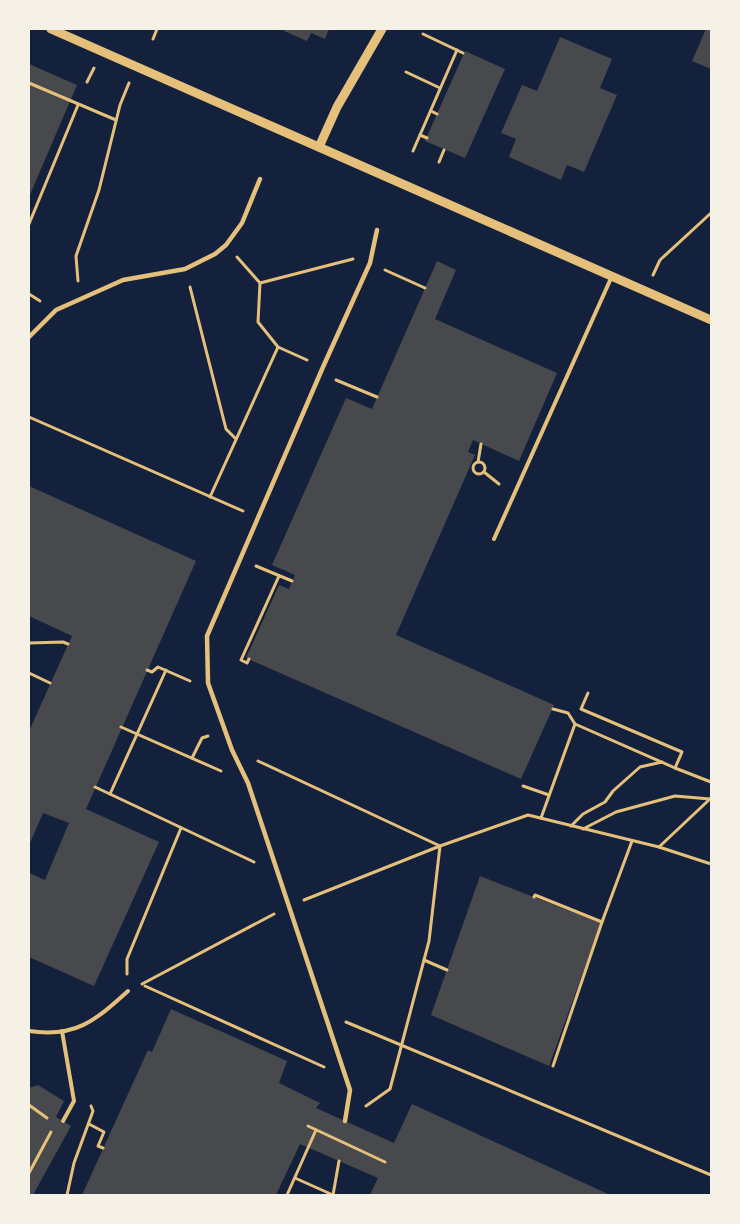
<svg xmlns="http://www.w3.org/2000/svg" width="740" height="1224" font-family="Inter,sans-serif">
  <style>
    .building { fill: #48494c }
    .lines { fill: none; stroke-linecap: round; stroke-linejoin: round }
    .path { stroke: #e5c07b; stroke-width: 3 }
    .service { stroke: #e5c07b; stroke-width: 4 }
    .pedestrian { stroke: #e5c07b; stroke-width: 4.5 }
    .tertiary { stroke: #e5c07b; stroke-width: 9 }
  </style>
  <rect width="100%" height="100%" fill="#14213d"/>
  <g class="building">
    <path d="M 285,29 L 329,29 L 325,39 L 311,33 L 307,41 L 284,31 Z"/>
    <path d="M 706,29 L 711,29 L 711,69 L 692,61 Z"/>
    <path d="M 560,37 L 612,59 L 600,88 L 617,95 L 584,172 L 567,165 L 561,180 L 509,157 L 516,139 L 501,133 L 522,85 L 537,91 Z"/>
    <path d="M 465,51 L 505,69 L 465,158 L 425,141 Z"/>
    <path d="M 29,64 L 77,85 L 29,197 Z"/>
    <path d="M 437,261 L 456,270 L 435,319 L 557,373 L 519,461 L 473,440 L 468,452 L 475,455 L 396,635 L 554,705 L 521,779 L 246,658 L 279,585 L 289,589 L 295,575 L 272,565 L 346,398 L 372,409 Z"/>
    <path d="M 29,486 L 196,561 L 86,809 L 159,842 L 94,986 L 29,957 L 29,873 L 45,880 L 69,823 L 43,813 L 29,845 L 29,731 L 72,636 L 29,616 Z"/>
    <path d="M 480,876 L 601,923 L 549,1066 L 431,1015 Z"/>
    <path d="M 171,1009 L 287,1061 L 279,1083 L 320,1103 L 316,1108 L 394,1143 L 412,1104 L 610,1195 L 370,1195 L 378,1178 L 300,1144 L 276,1195 L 82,1195 L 148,1050 L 152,1052 Z"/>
    <path d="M 38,1085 L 64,1101 L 56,1117 L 71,1126 L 33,1195 L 29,1195 L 29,1088 Z"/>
  </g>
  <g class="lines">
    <g class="path">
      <path d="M 423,34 L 463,53"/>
      <path d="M 153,39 L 157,29"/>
      <path d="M 406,72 L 440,88"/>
      <path d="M 87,82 L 94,68"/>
      <path d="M 29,83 L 116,120"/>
      <path d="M 431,111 L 437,114"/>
      <path d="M 420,135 L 427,138"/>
      <path d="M 413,151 L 457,50"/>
      <path d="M 439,162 L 444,150"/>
      <path d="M 29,224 L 78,105"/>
      <path d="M 237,257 L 260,283 L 258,322 L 278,347 L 307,360"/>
      <path d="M 385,270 L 425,288"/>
      <path d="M 653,275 L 660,260 L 711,213"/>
      <path d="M 78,281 L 76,256 L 99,190 L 120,105 L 129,83"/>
      <path d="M 260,283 L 353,259"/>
      <path d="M 190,287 L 226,429 L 236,439"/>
      <path d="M 29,294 L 40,301"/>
      <path d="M 336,380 L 377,397"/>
      <path d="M 29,417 L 243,511"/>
      <circle cx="479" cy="468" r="6"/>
      <path d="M 478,462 L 481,444"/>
      <path d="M 484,472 L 499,484"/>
      <path d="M 210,497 L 278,347"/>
      <path d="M 256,566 L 292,581"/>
      <path d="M 29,643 L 63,642 L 68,644"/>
      <path d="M 249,659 L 247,663 L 241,660 L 279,576"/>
      <path d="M 147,670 L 152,672 L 158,667 L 190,681"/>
      <path d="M 29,673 L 50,683"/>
      <path d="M 588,693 L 581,709 L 682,752 L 675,768 L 711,782"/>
      <path d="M 575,724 L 675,768"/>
      <path d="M 121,727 L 221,771"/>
      <path d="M 192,758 L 202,738 L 208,736"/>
      <path d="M 258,761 L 440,846 L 429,941 L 390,1089 L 366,1106"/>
      <path d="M 523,786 L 549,795"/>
      <path d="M 95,787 L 254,862"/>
      <path d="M 110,794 L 166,670"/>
      <path d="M 541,818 L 575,724 L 568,713 L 553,709"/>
      <path d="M 571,826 L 583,814 L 605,802 L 613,791 L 640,767 L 662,762"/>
      <path d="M 583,829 L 616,812 L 675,796 L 710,799"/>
      <path d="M 659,847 L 711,798"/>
      <path d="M 534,897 L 535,895 L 602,922 L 632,841"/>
      <path d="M 304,900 L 440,846 L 528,815 L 659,847 L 711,864"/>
      <path d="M 424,960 L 447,970"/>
      <path d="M 127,974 L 127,959 L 181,828"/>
      <path d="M 142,984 L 274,914"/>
      <path d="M 145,986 L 324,1067"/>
      <path d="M 346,1022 L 711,1175"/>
      <path d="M 553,1066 L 602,922"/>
      <path d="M 29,1105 L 47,1118"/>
      <path d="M 89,1124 L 104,1132 L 98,1146 L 103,1148"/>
      <path d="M 308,1126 L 385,1162"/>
      <path d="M 29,1173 L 51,1132"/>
      <path d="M 295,1178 L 333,1195"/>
      <path d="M 67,1195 L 74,1163 L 93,1111 L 91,1106"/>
      <path d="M 287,1195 L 316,1130"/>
      <path d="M 333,1195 L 339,1161"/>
    </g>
    <g class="service">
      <path d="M 494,539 L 612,276"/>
      <path d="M 29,1031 C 75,1038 95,1021 128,991"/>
      <path d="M 62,1031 L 74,1101 L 63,1121"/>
    </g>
    <g class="pedestrian">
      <path d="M 29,337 L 56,310 L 123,280 L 185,269 L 215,254 L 226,245 L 242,223 L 260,179"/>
      <path d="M 345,1121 L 350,1090 L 248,783 L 232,750 L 208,683 L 207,636 L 323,367 L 370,263 L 377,230"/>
    </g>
    <g class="tertiary">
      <path d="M 51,29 L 711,320"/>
      <path d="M 319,147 L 337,107 L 382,29"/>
    </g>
  </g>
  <rect width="740" height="1224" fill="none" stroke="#f6f1e7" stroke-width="60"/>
</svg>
